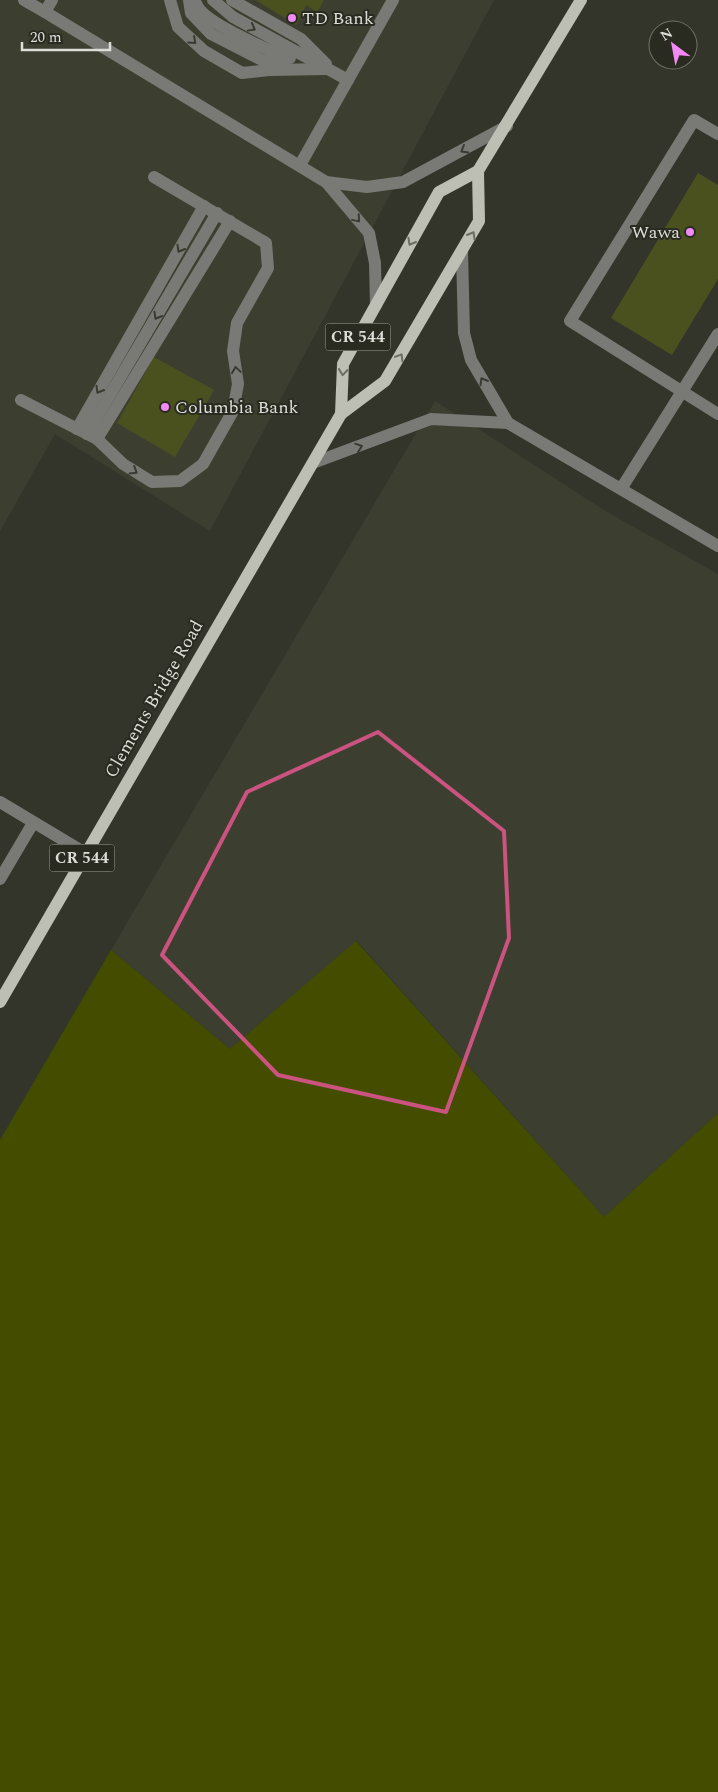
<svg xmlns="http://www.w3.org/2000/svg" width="718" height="1792" font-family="Spectral,serif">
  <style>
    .built { fill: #3c3f2f }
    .green { fill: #444c00 }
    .building { fill: #4a511e }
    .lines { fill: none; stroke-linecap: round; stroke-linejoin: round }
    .minor { stroke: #797a75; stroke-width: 12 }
    .major { stroke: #bdbfb5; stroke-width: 12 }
    .oneway { stroke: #393b32 }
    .oneway2 { stroke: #6c6e64 }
    .marked { fill: none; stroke: #ca5380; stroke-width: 4; stroke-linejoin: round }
    .poi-dot { fill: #f18af4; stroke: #292b21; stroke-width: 2 }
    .labels { text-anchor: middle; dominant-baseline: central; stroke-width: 4; stroke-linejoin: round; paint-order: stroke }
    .shield { fill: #292b21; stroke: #a6a8a0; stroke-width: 1 }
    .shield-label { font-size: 16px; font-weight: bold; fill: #dcddd7 }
    .poi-label { font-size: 18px; fill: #dcddd7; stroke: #292b21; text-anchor: start }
    .street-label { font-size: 18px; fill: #dcddd7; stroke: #292b21 }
  </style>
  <rect width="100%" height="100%" fill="#33352b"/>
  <g class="built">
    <path d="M 0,0 L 494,0 L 210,531 L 55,434 L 0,531 Z"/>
    <path d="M 435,401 L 607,512 L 718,574 L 718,1113 L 604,1217 L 357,941 L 230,1049 L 111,950 Z"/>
  </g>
  <path class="green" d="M 356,941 L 604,1217 L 718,1113 L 718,1792 L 0,1792 L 0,1140 L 111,950 L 230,1049 Z"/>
  <g class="building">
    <path d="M 256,0 L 324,0 L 317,12 L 306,5 L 296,25 Z"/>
    <path d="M 698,173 L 718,185 L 718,279 L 672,355 L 611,318 Z"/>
    <path d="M 154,357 L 214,390 L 175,457 L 117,423 Z"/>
  </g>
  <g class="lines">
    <g class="minor">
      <path d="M 24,0 L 45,12"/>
      <path d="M 52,0 L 45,12 L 326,182 L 369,233 L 375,263 L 376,305"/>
      <path d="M 170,0 L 178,27 L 204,51 L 242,73 L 269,70 L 326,69"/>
      <path d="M 189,0 L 191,13 L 211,34 L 262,60 L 284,63"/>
      <path d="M 194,0 C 196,3 198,8 200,10 C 212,25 271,52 290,58"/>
      <path d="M 213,0 L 233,17 L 348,80"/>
      <path d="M 232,0 L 301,39 L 326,64"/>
      <path d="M 718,134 L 694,120 L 570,321 L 718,414"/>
      <path d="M 300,165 L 393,0"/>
      <path d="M 326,182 L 367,187 L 403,182 L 507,126"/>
      <path d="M 462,252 L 464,333 L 471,360 L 508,423"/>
      <path d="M 21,400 L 97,439 L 123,464 L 152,482 L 180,481 L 203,464 L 233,411 L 238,384 L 233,351 L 237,323 L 268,268 L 266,243 L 154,177"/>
      <path d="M 77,429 L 204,206"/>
      <path d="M 87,434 L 217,213"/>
      <path d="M 97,439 L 230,221"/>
      <path d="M 313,463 L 431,419 L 508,423 L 718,546"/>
      <path d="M 621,489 L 718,334"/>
      <path d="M 0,802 L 85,853"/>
      <path d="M 0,879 L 33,823"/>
    </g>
    <g class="major">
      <path d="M 341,414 L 343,364 L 439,192 L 478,171 L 581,0"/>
      <path d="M 0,1002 L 341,414 L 385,381 L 479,221 L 478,171"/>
    </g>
  </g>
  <defs><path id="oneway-chevron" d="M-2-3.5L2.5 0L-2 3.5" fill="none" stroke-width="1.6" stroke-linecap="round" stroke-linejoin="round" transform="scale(1.25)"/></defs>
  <g class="oneway">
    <use href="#oneway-chevron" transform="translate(252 28) rotate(29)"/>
    <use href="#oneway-chevron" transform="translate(193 41) rotate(42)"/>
    <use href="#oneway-chevron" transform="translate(464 150) rotate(150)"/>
    <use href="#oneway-chevron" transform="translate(357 219) rotate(50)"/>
    <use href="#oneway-chevron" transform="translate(180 249) rotate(120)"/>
    <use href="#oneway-chevron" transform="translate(157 316) rotate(120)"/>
    <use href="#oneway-chevron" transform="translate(236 370) rotate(-98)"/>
    <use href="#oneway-chevron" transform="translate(483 381) rotate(-120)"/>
    <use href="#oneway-chevron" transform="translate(99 390) rotate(120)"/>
    <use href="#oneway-chevron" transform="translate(359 447) rotate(-19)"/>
    <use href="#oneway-chevron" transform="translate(134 471) rotate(32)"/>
  </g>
  <g class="oneway2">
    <use href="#oneway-chevron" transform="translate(472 235) rotate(-60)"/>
    <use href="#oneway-chevron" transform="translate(411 242) rotate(120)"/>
    <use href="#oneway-chevron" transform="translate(400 357) rotate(-59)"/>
    <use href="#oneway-chevron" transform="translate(343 372) rotate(96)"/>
  </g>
  <path class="marked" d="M 378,732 L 504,831 L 509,938 L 446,1112 L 278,1075 L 162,955 L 247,792 Z"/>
  <g class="poi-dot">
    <circle cx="292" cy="18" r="5"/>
    <circle cx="690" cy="232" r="5"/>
    <circle cx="165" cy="407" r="5"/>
  </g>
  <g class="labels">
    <g class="shield">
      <rect x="325.5" y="323.5" width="65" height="27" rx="4"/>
      <rect x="49.5" y="844.5" width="65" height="27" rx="4"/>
    </g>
    <g class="shield-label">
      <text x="358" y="337">CR 544</text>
      <text x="82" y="858">CR 544</text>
    </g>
    <g class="poi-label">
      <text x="302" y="18">TD Bank</text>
      <text x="680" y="232" text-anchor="end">Wawa</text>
      <text x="175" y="407">Columbia Bank</text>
    </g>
    <g class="street-label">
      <text transform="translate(154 699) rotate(-60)">Clements Bridge Road</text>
    </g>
  </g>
  <g transform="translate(673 45) rotate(328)"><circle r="24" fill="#292b21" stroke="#71726a"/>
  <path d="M0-4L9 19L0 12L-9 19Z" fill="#f18af4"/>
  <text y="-8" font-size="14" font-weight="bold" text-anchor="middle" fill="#dcddd7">N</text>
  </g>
  <path d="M22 42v8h88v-8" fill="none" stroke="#dcddd7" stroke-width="2.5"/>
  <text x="30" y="42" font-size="15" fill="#dcddd7" stroke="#292b21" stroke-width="4" paint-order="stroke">20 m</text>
</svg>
